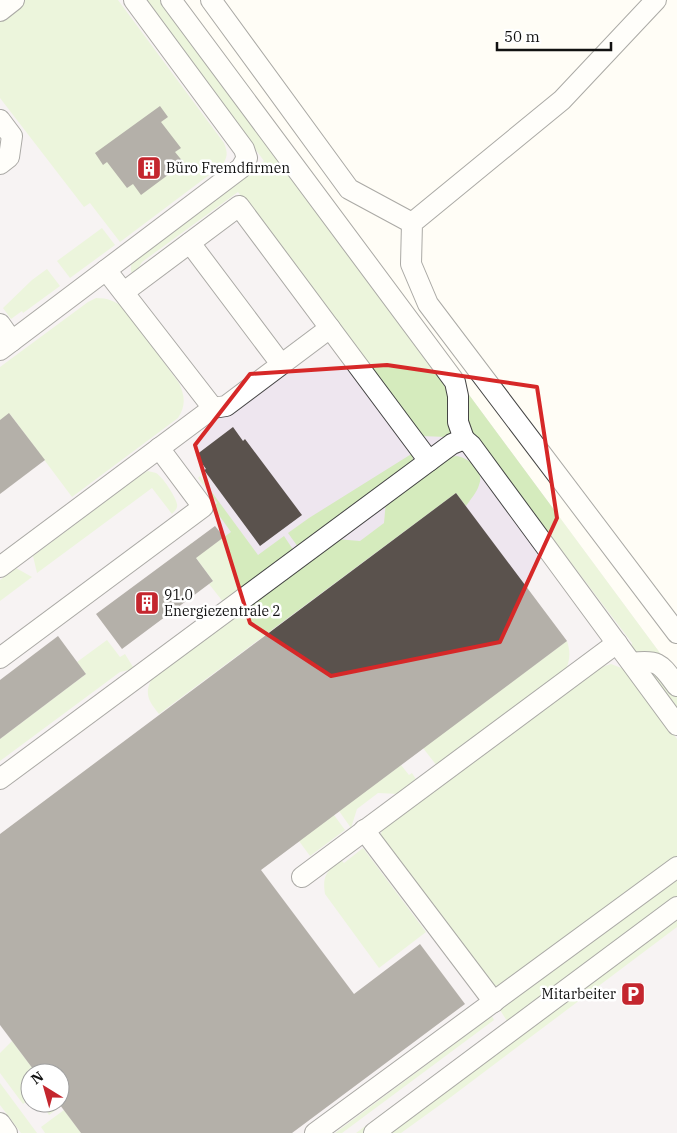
<svg xmlns="http://www.w3.org/2000/svg" width="677" height="1133" font-family="'IBM Plex Serif',serif">
  <style>
    .industrial { fill: #eee6ef; fill-rule: evenodd }
    .green { fill: #d5ebbd }
    .building { fill: #5a524d }
    .lines { fill: none; stroke-linecap: round; stroke-linejoin: round }
    .minor-casing { stroke: #444; stroke-width: 22 }
    .minor { stroke: #fff; stroke-width: 20 }
    .marked { fill: none; stroke: #d62828; stroke-width: 4; stroke-linejoin: round }
    .labels { text-anchor: middle; dominant-baseline: central; stroke-width: 5; stroke-linejoin: round; paint-order: stroke }
    .poi-label { font-size: 14px; fill: #111; stroke: #fff; text-anchor: start }
  </style>
  <rect width="100%" height="100%" fill="#fffdf5"/>
  <path class="industrial" d="M 0,0 L 177,0 L 677,676 L 677,1133 L 0,1133 ZM 30,1073 L 60,1073 L 60,1103 L 30,1103 Z"/>
  <g class="green">
    <path d="M 20,0 L 118,0 L 224,143 C 228,153 228,158 221,166 L 120,242 L 90,203 L 84,207 L 0,98 L 0,15 Z"/>
    <path d="M 144,0 L 177,0 L 677,676 L 677,712 L 631,651 L 632,643 L 465,423 L 446,437 L 421,436 L 238,192 L 142,262 L 133,277 C 129,268 131,262 136,255 L 264,161 Z"/>
    <path d="M 102,228 L 115,245 L 70,278 L 57,261 Z"/>
    <path d="M 47,269 L 60,286 L 23,313 L 22,311 L 11,319 L 3,308 L 32,280 Z"/>
    <path d="M 96,298 C 108,298 115,301 124,308 L 179,383 C 185,396 186,406 178,418 L 72,497 L 10,414 L 0,420 L 0,367 L 88,302 Z"/>
    <path d="M 413,453 L 413,462 L 298,547 L 288,533 L 309,518 Z"/>
    <path d="M 457,456 C 469,458 485,471 479,485 C 477,492 470,500 466,506 L 456,493 L 159,714 C 148,700 143,693 154,675 L 336,539 L 360,541 L 384,523 L 386,501 L 449,457 Z"/>
    <path d="M 148,471 C 150,472 154,472 156,473 C 162,476 176,497 177,504 C 178,508 175,511 172,514 L 152,488 L 37,573 L 33,556 L 142,474 Z"/>
    <path d="M 200,476 L 258,555 L 284,536 L 294,551 L 224,603 L 209,584 L 213,581 L 188,547 L 191,543 L 200,554 L 231,532 L 213,507 L 217,503 L 198,478 Z"/>
    <path d="M 16,568 L 32,577 L 0,601 L 0,580 Z"/>
    <path d="M 107,640 L 120,657 L 125,654 L 133,667 L 129,670 L 120,672 L 0,761 L 0,739 L 86,674 L 77,662 Z"/>
    <path d="M 567,641 C 571,653 570,662 564,673 L 437,766 L 423,748 Z"/>
    <path d="M 611,664 L 624,669 L 677,739 L 677,858 L 502,985 L 496,986 L 490,983 L 380,836 L 382,831 L 386,825 L 596,669 Z"/>
    <path d="M 401,765 L 409,775 L 412,773 L 417,781 L 399,794 L 378,793 L 357,809 L 351,828 L 339,811 Z"/>
    <path d="M 334,815 L 345,830 L 310,856 L 299,841 Z"/>
    <path d="M 363,848 L 426,932 L 379,968 L 325,894 C 322,874 327,873 340,859 L 344,863 Z"/>
    <path d="M 677,878 L 677,927 L 451,1097 L 401,1133 L 356,1133 L 507,1021 L 500,1010 Z"/>
    <path d="M 492,1016 L 494,1020 L 342,1133 L 335,1133 Z"/>
    <path d="M 12,1041 L 36,1073 L 30,1073 L 30,1099 L 23,1104 L 0,1073 L 0,1053 Z"/>
    <path d="M 0,1083 L 37,1133 L 21,1133 L 0,1105 Z"/>
    <path d="M 41,1103 L 58,1103 L 61,1106 L 49,1115 Z"/>
    <path d="M 64,1110 L 81,1133 L 45,1133 L 41,1127 Z"/>
  </g>
  <g class="building">
    <path d="M 160,106 L 168,117 L 161,122 L 181,148 L 175,152 L 184,163 L 141,195 L 133,184 L 127,188 L 107,162 L 103,165 L 95,153 Z"/>
    <path d="M 9,413 L 45,460 L 0,494 L 0,420 Z"/>
    <path d="M 233,427 L 243,441 L 245,439 L 302,515 L 260,546 L 204,470 L 206,469 L 196,455 Z"/>
    <path d="M 456,493 L 567,641 L 261,870 L 354,994 L 420,944 L 465,1004 L 292,1133 L 81,1133 L 60,1105 L 60,1073 L 36,1073 L 0,1025 L 0,834 Z"/>
    <path d="M 215,526 L 224,537 L 196,558 L 213,581 L 122,649 L 96,614 Z"/>
    <path d="M 58,636 L 86,674 L 0,739 L 0,680 Z"/>
  </g>
  <g class="lines">
    <defs>
      <g id="minor">
        <path d="M 171,0 L 455,382 L 458,396 L 458,422 L 464,439"/>
        <path d="M 211,0 L 349,189 L 412,223"/>
        <path d="M 656,0 L 562,100 L 412,223 L 411,264 L 428,304 L 677,633"/>
        <path d="M 0,11 L 14,0"/>
        <path d="M 0,120 L 12,136 L 9,157 L 0,164"/>
        <path d="M 190,243 L 281,364"/>
        <path d="M 106,270 L 241,168 L 247,158 L 244,149 L 134,0"/>
        <path d="M 124,292 L 239,206 L 429,461"/>
        <path d="M 0,324 L 12,341"/>
        <path d="M 0,350 L 106,270 L 213,408 L 0,567"/>
        <path d="M 213,408 L 226,406 L 330,328"/>
        <path d="M 0,658 L 203,507 L 159,448"/>
        <path d="M 632,663 C 660,659 661,665 677,686"/>
        <path d="M 0,779 L 452,444 L 464,439 L 471,445 L 677,725"/>
        <path d="M 364,830 L 494,1002"/>
        <path d="M 302,877 L 617,643"/>
        <path d="M 0,1123 L 7,1133"/>
        <path d="M 315,1133 L 677,867"/>
        <path d="M 374,1133 L 677,907"/>
      </g>
    </defs>
    <use href="#minor" class="minor-casing"/>
    <use href="#minor" class="minor"/>
  </g>
  <path d="M0 0H677V1133H0ZM 387,365 L 537,387 L 557,518 L 500,642 L 331,676 L 250,623 L 195,445 L 250,374 Z" fill="#fffdf5" fill-opacity=".55" fill-rule="evenodd"/>
  <path class="marked" d="M 387,365 L 537,387 L 557,518 L 500,642 L 331,676 L 250,623 L 195,445 L 250,374 Z"/>
  <defs>
    <symbol id="building-square" viewBox="-11 -11 22 22"><rect x="-9" y="-9" width="18" height="18" rx="4" fill="#c4262e" stroke="#fff"/><path d="M-4-6H4V6H1V3H-1V6H-4ZM-2.5-4.3h1.7v1.8h-1.7ZM.8-4.3h1.7v1.8H.8ZM-2.5-1h1.7V.8h-1.7ZM.8-1h1.7V.8H.8Z" fill="#fff"/></symbol>
    <symbol id="parking-square" viewBox="-11 -11 22 22"><rect x="-9" y="-9" width="18" height="18" rx="4" fill="#c4262e" stroke="#fff"/><path d="M-3.5-5.5H1a3.5 3.5 0 0 1 0 7H-1V5.5H-3.5ZM-1-3.4V-.6H.8a1.4 1.4 0 0 0 0-2.8Z" fill="#fff"/></symbol>
  </defs>
  <g fill-rule="evenodd">
    <use href="#building-square" x="135" y="154" width="28" height="28"/>
    <use href="#building-square" x="133" y="589" width="28" height="28"/>
    <use href="#parking-square" x="619" y="980" width="28" height="28"/>
  </g>
  <g class="labels">
    <g class="poi-label">
      <text x="166" y="168">Büro Fremdfirmen</text>
      <text x="164" y="595">91.0<tspan x="164" dy="16">Energiezentrale 2</tspan></text>
      <text x="616" y="994" text-anchor="end">Mitarbeiter</text>
    </g>
  </g>
  <g transform="translate(45 1088) rotate(323)"><circle r="24" fill="#ffffff" stroke="#a0a0a0"/>
  <path d="M0-4L9 19L0 12L-9 19Z" fill="#c4262e"/>
  <text y="-8" font-size="14" font-weight="bold" text-anchor="middle" fill="#111111">N</text>
  </g>
  <path d="M497 42v8h114v-8" fill="none" stroke="#111111" stroke-width="2.5"/>
  <text x="504" y="42" font-size="15" fill="#111111" stroke="#ffffff" stroke-width="4" paint-order="stroke">50 m</text>
</svg>
